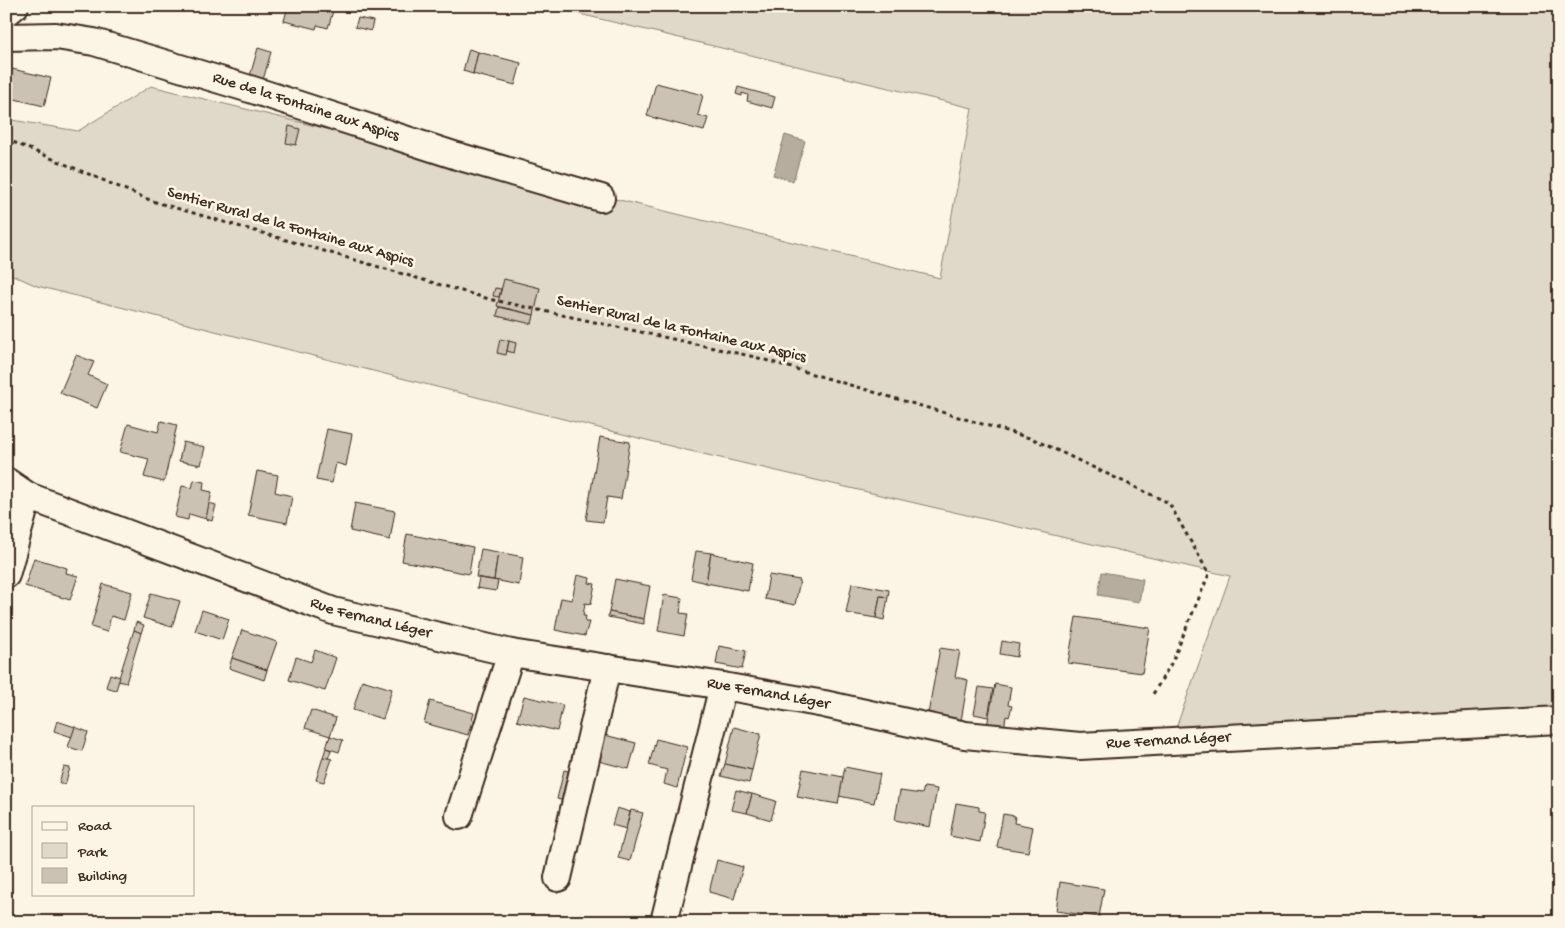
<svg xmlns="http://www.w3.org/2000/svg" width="1565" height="928" font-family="'Gochi Hand',sans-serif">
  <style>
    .green { fill: #e0d8c8; stroke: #8e8173 }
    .water { fill: #b7ad9e; stroke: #85796b }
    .building { fill: #ccc2b3; stroke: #3b2a1e }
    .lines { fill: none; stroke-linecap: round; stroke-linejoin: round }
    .minor-casing { stroke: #3b2a1e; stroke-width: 30 }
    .path { stroke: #3b2a1e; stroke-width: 3; stroke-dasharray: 4 4; stroke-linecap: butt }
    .minor { stroke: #fcf5e5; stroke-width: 26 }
    .labels { text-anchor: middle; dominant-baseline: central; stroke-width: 5; stroke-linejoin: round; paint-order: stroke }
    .street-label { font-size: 16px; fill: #3b2a1e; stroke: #fcf5e5 }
  </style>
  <rect width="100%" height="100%" fill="#fcf5e5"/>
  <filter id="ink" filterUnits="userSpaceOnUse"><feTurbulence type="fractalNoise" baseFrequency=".02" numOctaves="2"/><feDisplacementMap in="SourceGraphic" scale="10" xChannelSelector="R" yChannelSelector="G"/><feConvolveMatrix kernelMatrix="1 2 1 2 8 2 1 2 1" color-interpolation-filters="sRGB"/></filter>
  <g filter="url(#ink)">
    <path class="green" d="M 546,6 L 1559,6 L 1559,709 L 1176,728 L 1230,576 L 686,450 L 37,286 L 6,272 L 6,119 L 78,131 L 151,86 L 940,278 L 972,108 Z"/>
    <g class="water">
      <path d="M 785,135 L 805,141 L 793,181 L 773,175 Z"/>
      <path d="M 1102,572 L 1143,579 L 1139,602 L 1098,595 Z"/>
    </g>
    <g class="building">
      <path d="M 288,6 L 322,6 L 321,8 L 333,11 L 328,28 L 317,25 L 316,29 L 284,21 Z"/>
      <path d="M 358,18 L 373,21 L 371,31 L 355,27 Z"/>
      <path d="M 258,48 L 271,52 L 263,80 L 250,76 Z"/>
      <path d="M 469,49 L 478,52 L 473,74 L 463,71 Z"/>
      <path d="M 478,52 L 521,63 L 515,85 L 473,74 Z"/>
      <path d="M 12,69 L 51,78 L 44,106 L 6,97 L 6,90 Z"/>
      <path d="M 656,83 L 703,95 L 698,115 L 708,118 L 704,131 L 647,116 Z"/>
      <path d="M 738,87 L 775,97 L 772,108 L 747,101 L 748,95 L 742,93 L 742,96 L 736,94 Z"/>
      <path d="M 289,126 L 300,129 L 296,145 L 286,143 Z"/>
      <path d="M 504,279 L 540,288 L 534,315 L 497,306 Z"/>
      <path d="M 495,288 L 501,289 L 499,297 L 493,296 Z"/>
      <path d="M 499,307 L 534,315 L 532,324 L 497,316 Z"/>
      <path d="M 500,339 L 509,341 L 506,355 L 497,353 Z"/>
      <path d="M 509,341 L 516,343 L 514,353 L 507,351 Z"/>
      <path d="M 76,355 L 94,362 L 88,375 L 107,384 L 97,408 L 60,393 Z"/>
      <path d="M 161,421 L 177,425 L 164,482 L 144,477 L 149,459 L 120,452 L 128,424 L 158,432 Z"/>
      <path d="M 327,429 L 352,434 L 346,466 L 336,463 L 332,483 L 316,480 Z"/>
      <path d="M 600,437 L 630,442 L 621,499 L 607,497 L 603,522 L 586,520 Z"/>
      <path d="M 183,442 L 205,447 L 201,465 L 179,461 Z"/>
      <path d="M 257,471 L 278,475 L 275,492 L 292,496 L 287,523 L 248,515 Z"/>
      <path d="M 194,480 L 204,482 L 203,490 L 212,492 L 206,519 L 189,514 L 188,520 L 175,517 L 182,486 L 192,488 Z"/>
      <path d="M 209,503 L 216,505 L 212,521 L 206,519 Z"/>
      <path d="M 355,503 L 395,511 L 390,540 L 350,531 Z"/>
      <path d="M 407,534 L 473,547 L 469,574 L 402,561 Z"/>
      <path d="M 481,549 L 498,552 L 494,580 L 476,577 Z"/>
      <path d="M 696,551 L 711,553 L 706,583 L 691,579 Z"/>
      <path d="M 498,552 L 523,557 L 519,585 L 494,580 Z"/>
      <path d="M 711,553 L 753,563 L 748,591 L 706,583 Z"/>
      <path d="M 34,558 L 67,568 L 66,573 L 78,576 L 70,600 L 25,586 Z"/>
      <path d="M 577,575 L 590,578 L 589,583 L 595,584 L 591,604 L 585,603 L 583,616 L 586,616 L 585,622 L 589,622 L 585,636 L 555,630 L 561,598 L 572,600 Z"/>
      <path d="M 769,575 L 800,580 L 795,605 L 765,599 Z"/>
      <path d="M 479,578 L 498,581 L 496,591 L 477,588 Z"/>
      <path d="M 615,579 L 650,586 L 644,619 L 609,612 Z"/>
      <path d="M 852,583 L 889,590 L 888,597 L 880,596 L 876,618 L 846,613 Z"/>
      <path d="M 103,584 L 132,592 L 124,620 L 111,616 L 107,632 L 91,627 Z"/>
      <path d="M 151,593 L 180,601 L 172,627 L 143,618 Z"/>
      <path d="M 664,595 L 682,598 L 680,613 L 688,614 L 684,636 L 658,631 Z"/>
      <path d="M 880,596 L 888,597 L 884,620 L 876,618 Z"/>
      <path d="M 202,610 L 229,619 L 222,640 L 195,631 Z"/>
      <path d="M 609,612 L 644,619 L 644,624 L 608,617 Z"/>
      <path d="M 1076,617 L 1150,628 L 1142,673 L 1068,663 Z"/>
      <path d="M 136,622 L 144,625 L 141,633 L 134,630 Z"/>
      <path d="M 134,630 L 141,633 L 126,683 L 118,681 Z"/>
      <path d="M 242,630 L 277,642 L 267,670 L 232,658 Z"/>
      <path d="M 1002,641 L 1019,644 L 1017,657 L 1000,654 Z"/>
      <path d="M 719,646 L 746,651 L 742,669 L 716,664 Z"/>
      <path d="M 940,648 L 960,651 L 955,677 L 968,680 L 961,721 L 928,714 Z"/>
      <path d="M 315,650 L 336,658 L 325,691 L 289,680 L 296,657 L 311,662 Z"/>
      <path d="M 232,658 L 267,670 L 264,680 L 229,668 Z"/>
      <path d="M 110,674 L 120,677 L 116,690 L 106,687 Z"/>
      <path d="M 362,680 L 392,689 L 383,719 L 353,710 Z"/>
      <path d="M 995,684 L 1011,687 L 1008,705 L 1012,706 L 1009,717 L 1006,716 L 1004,729 L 987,726 Z"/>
      <path d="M 979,687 L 993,689 L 988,717 L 974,714 Z"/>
      <path d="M 524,696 L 563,705 L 557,731 L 517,721 Z"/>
      <path d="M 430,701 L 474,713 L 468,735 L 424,723 Z"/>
      <path d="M 311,710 L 336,718 L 330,736 L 305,728 Z"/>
      <path d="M 57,721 L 75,727 L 72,737 L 54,731 Z"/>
      <path d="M 75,727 L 88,732 L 82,751 L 68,747 Z"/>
      <path d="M 734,727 L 761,734 L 752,770 L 725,764 Z"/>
      <path d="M 597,733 L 636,743 L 629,769 L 591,759 Z"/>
      <path d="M 330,736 L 343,740 L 339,752 L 326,748 Z"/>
      <path d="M 656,739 L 687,747 L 677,788 L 664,784 L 667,770 L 649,765 Z"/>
      <path d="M 326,748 L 331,750 L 328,759 L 323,757 Z"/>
      <path d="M 323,757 L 332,759 L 324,782 L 316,780 Z"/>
      <path d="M 725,764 L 752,770 L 749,783 L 721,776 Z"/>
      <path d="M 64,767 L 70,768 L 65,785 L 59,783 Z"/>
      <path d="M 845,767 L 880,774 L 874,803 L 839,796 Z"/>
      <path d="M 803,769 L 843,777 L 838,804 L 797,797 Z"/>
      <path d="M 564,770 L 575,773 L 568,802 L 557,799 Z"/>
      <path d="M 924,787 L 937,789 L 930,827 L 895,820 L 900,791 L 922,794 Z"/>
      <path d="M 736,790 L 752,794 L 747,813 L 731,810 Z"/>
      <path d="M 752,794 L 776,801 L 771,820 L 747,813 Z"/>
      <path d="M 956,803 L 979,807 L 979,811 L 985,812 L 980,842 L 950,836 Z"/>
      <path d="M 617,808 L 630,812 L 626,829 L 612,825 Z"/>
      <path d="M 631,810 L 643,813 L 630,861 L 618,858 Z"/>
      <path d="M 1003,814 L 1015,816 L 1014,823 L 1033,827 L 1028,852 L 997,847 Z"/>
      <path d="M 717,860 L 743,867 L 734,899 L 709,892 Z"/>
      <path d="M 1060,882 L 1104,889 L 1099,917 L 1056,911 Z"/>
    </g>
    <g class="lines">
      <defs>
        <g id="minor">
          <path d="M 6,13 L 15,6"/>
          <path id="s1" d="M 6,37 L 56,36 L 94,42 L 253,90 L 457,156 L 601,198"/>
          <path id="s2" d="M 6,481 L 28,496 L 333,611 L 511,653 L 723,686 L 824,704 L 965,735 L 1080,746 L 1559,720"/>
          <path d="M 6,575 L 28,496"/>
          <path d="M 459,816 L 511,653"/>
          <path d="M 558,878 L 607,668"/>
          <path d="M 664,922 L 723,686"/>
        </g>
      </defs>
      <use href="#minor" class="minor-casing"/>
      <path class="path" d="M 6,139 L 152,201 L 489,299 L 755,357 L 1033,439 L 1169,503 L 1209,574 L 1172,662 L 1153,694"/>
      <use href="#minor" class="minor"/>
    </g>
  </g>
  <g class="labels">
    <g class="street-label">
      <text stroke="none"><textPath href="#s1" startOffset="310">Rue de la Fontaine aux Aspics</textPath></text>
      <text transform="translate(290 228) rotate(16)">Sentier Rural de la Fontaine aux Aspics</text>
      <text transform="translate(681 330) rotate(13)">Sentier Rural de la Fontaine aux Aspics</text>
      <text stroke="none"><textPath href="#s2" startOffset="391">Rue Fernand Léger</textPath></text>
      <text stroke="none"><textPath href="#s2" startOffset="796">Rue Fernand Léger</textPath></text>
      <text stroke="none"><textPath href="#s2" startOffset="1201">Rue Fernand Léger</textPath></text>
    </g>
  </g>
  <rect width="1565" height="928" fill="none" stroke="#fcf5e5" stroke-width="25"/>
  <rect x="12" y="12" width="1540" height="903" fill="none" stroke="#3b2a1e" stroke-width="2" filter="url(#ink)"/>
  <rect x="32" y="806" width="162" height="90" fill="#fcf5e5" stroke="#afa495"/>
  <rect x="42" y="822" width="25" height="8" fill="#fcf5e5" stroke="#afa495"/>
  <text x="78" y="830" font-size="15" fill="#3b2a1e">Road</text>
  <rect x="42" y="843" width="25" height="15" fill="#e0d8c8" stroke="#afa495"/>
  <text x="78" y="856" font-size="15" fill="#3b2a1e">Park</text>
  <rect x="42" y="868" width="25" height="15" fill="#ccc2b3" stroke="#afa495"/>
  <text x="78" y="880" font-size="15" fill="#3b2a1e">Building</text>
</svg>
